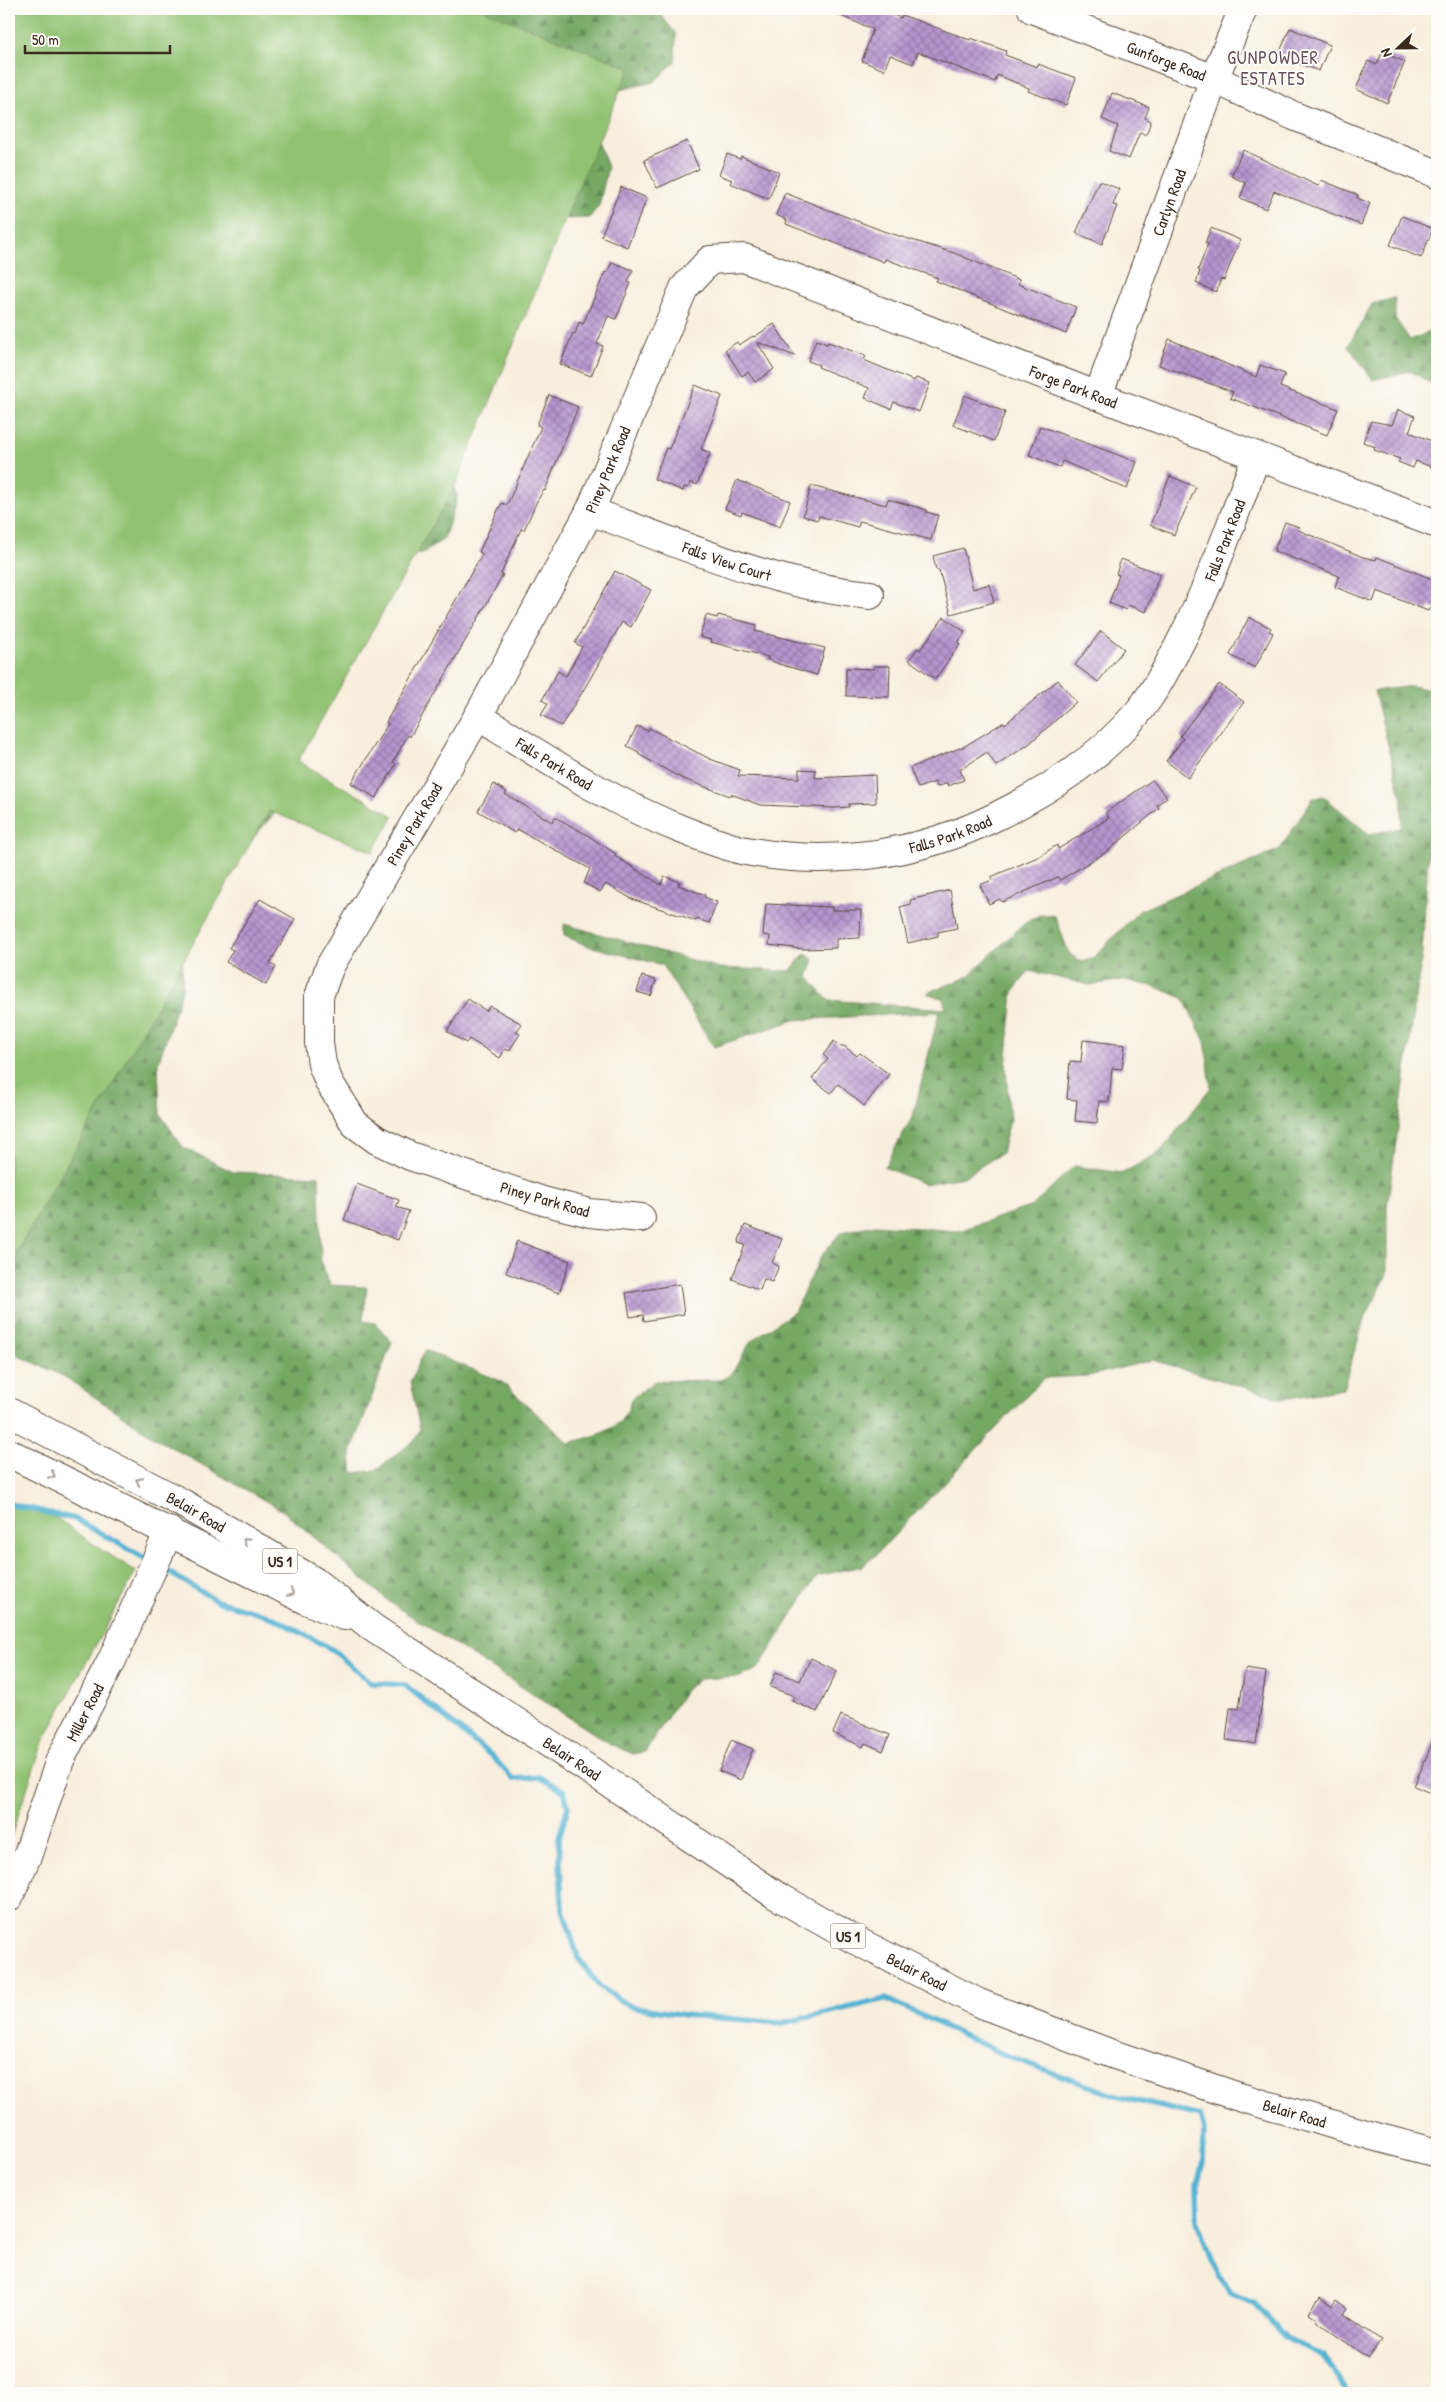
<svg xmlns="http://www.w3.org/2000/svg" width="1446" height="2402" font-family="'Patrick Hand',sans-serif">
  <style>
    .forest { fill: url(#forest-firs); stroke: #586941 }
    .park { fill: #91c272; stroke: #667648 }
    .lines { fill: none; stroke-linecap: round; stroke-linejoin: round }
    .stream { stroke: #54b2d3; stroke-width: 5.5 }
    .building { fill: url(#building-cross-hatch) }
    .minor-casing { stroke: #57473b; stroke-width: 30 }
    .highway-casing { stroke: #57473b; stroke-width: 30 }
    .minor { stroke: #fff; stroke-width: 28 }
    .highway { stroke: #fff; stroke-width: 28 }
    .oneway { stroke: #a79f9a }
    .labels { text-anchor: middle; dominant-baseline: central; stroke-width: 4; stroke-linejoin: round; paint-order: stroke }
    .shield { fill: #fdfcf7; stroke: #75695f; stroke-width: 1 }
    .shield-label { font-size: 15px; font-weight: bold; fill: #3b2a1e }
    .street-label { font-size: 16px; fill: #3b2a1e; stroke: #fdfcf7 }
    .neighbourhood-label { font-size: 18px; letter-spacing: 1px; fill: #664f5c; stroke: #fdfcf7 }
  </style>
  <defs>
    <pattern id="forest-firs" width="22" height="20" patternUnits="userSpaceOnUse" patternTransform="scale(1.25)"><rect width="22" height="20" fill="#74a864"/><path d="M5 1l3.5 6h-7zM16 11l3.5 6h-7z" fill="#608952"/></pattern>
    <pattern id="building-cross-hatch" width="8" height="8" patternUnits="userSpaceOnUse" patternTransform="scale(1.25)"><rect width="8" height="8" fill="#b795d0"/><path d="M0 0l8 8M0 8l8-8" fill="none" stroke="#967aa8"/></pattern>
  </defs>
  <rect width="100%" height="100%" fill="#fdfcf7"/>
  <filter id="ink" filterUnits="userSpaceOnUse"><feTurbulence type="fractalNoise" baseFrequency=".02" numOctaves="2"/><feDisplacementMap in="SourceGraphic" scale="10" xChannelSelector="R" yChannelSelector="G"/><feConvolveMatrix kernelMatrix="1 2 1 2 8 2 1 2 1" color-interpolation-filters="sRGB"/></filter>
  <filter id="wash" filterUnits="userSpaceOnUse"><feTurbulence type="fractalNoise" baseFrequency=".0096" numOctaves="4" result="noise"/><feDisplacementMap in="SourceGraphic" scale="20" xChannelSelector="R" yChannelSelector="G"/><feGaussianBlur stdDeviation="1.12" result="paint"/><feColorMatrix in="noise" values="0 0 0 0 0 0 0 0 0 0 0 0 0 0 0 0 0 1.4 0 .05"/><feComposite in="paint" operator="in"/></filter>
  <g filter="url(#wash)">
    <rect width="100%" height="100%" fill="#f8eedd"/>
    <g class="forest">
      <path d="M 9,9 L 656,9 L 676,34 L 675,62 L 654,82 L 615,91 L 597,139 L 608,167 L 599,206 L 589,218 L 567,219 L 550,191 L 453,482 L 457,498 L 444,539 L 422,554 L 403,553 L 298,751 L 282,805 L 225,870 L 183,947 L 182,991 L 158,1064 L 160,1114 L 183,1147 L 233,1172 L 319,1176 L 321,1263 L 330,1285 L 367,1287 L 363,1321 L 375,1323 L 392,1342 L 351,1453 L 353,1473 L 376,1470 L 415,1440 L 420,1429 L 410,1382 L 425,1350 L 501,1381 L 569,1443 C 596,1435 625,1431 631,1399 L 655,1381 L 721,1380 L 732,1373 L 751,1341 L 794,1312 L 821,1256 L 841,1232 L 875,1225 L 958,1231 L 1032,1206 L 1074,1166 L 1123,1173 L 1160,1152 L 1211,1087 L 1205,1041 L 1183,998 L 1156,987 L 1125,980 L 1090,985 L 1029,971 L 1013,992 L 1006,1068 L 1010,1120 L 1002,1153 L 964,1177 L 924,1184 L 884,1167 L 913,1116 L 939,1012 L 795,1020 L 714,1047 L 662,965 L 588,946 L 564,936 L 564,924 L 720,968 L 790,971 L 805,953 L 814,960 L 808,977 L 828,1000 L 946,1009 L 943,999 L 927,993 L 967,977 L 1027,921 L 1042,914 L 1055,916 L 1069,953 L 1079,961 L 1092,959 L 1139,911 L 1280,849 L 1312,799 L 1323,796 L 1369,834 L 1401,828 L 1402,799 L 1374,691 L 1412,686 L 1437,691 L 1437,807 L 1429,843 L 1422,954 L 1387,1208 L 1387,1275 L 1364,1320 L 1343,1389 L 1283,1399 L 1153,1360 L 1089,1376 L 1044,1378 L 875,1556 L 862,1566 L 817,1576 L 758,1669 L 740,1677 L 700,1679 L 686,1689 L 645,1752 L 633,1754 L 612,1745 L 392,1604 L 283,1511 L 155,1438 L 65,1377 L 19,1356 L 9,1346 Z"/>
      <path d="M 1395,298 L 1395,318 L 1410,340 L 1437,329 L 1437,387 L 1410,371 L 1373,380 L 1348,346 L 1372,304 Z"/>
    </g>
    <g class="park">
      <path d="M 9,9 L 481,9 L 630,68 L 574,198 L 456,484 L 298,761 L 394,816 L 373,852 L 269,811 L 9,1265 Z"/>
      <path d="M 9,1501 L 55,1517 L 103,1551 L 136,1571 L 43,1742 L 11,1836 L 9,1834 Z"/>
    </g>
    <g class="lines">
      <g class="stream">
        <path d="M 9,1504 L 75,1519 L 148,1560"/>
        <path d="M 160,1567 L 217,1601 L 274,1618 L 333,1650 L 371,1683 L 405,1685 L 493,1757 L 513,1779 L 539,1777 L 564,1791 L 568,1807 L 559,1838 L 562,1906 L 578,1958 L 599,1986 L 629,2006 L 685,2015 L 783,2023 L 886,1999 L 1005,2055 L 1116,2096 L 1200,2116 L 1204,2130 L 1203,2162 L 1197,2186 L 1198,2222 L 1211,2259 L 1230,2294 L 1254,2304 L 1286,2338 L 1323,2356 L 1335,2371 L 1347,2393"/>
      </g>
    </g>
    <g id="blocks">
      <g class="building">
        <path d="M 823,9 L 877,9 L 901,18 L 902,15 L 970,40 L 971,38 L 1006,51 L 1005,55 L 1037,67 L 1038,64 L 1076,78 L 1066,105 L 1028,91 L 1029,88 L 997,75 L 995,82 L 918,52 L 913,64 L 890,55 L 884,70 L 862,61 L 873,29 Z"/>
        <path d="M 1290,28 L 1330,45 L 1319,71 L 1278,56 Z"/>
        <path d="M 1382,52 L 1405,62 L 1387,103 L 1356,89 L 1368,61 L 1377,65 Z"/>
        <path d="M 1112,93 L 1149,107 L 1145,118 L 1151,121 L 1146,135 L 1140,132 L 1129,159 L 1109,151 L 1118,126 L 1102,119 Z"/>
        <path d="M 687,141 L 699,169 L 657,188 L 644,160 Z"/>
        <path d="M 1243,150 L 1318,186 L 1321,180 L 1358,195 L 1357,198 L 1370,203 L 1361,225 L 1274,191 L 1266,209 L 1240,198 L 1246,183 L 1231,176 Z"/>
        <path d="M 727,154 L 740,159 L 741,156 L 779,172 L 769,199 L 730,183 L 732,180 L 719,175 Z"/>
        <path d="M 1099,181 L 1119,189 L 1113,205 L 1117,206 L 1102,244 L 1076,233 Z"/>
        <path d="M 621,187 L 647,198 L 627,247 L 601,236 Z"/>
        <path d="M 785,193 L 883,231 L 954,253 L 1020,280 L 1018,284 L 1076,307 L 1066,334 L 936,281 L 938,278 L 885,259 L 884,262 L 786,224 L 787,220 L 776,215 Z"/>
        <path d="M 1402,216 L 1433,229 L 1421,258 L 1390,245 Z"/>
        <path d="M 1211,228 L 1240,240 L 1224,280 L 1221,279 L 1216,292 L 1196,283 L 1200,271 L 1198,270 L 1208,244 L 1205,243 Z"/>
        <path d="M 612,262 L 633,270 L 628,282 L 631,283 L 616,319 L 608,316 L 597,344 L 603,346 L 591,376 L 560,364 L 573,333 L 575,334 L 579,322 L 583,324 L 605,272 L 607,273 Z"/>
        <path d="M 774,324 L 795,356 L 757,342 L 774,369 L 755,382 L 748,372 L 742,376 L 725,350 L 737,342 L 739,345 L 753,336 L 754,337 Z"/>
        <path d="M 1169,339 L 1256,377 L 1260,365 L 1285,374 L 1280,387 L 1338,409 L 1327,435 L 1230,398 L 1233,392 L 1159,365 Z"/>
        <path d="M 816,340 L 827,344 L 828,342 L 866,356 L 864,360 L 914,381 L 916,378 L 930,383 L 919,412 L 894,402 L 891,409 L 865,398 L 869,388 L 818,367 L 819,365 L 808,361 Z"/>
        <path d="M 695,385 L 722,396 L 701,449 L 710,453 L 697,485 L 690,482 L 688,488 L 684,487 L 683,491 L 654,479 L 666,448 L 669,449 Z"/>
        <path d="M 549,395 L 578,407 L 545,491 L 544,490 L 537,501 L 524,530 L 521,529 L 501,574 L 503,575 L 410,737 L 408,735 L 393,762 L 396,764 L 376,798 L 351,783 L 388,724 L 386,722 L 482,554 L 479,552 L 498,510 L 502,503 L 507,505 L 541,427 L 537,425 Z"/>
        <path d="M 965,395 L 1005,412 L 994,441 L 953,425 Z"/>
        <path d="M 1398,410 L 1415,416 L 1409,432 L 1437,443 L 1437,469 L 1416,461 L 1413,468 L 1398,462 L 1400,459 L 1374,450 L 1375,447 L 1363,442 L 1371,421 L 1392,425 Z"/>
        <path d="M 1040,426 L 1137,462 L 1127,489 L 1062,461 L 1060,467 L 1029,455 Z"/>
        <path d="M 1170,476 L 1196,487 L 1174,535 L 1150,525 Z"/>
        <path d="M 737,480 L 790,501 L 780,527 L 742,512 L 741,515 L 725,509 Z"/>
        <path d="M 811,486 L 886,505 L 888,499 L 927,510 L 926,512 L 938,515 L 931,540 L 860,521 L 858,527 L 819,516 L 818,520 L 803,516 Z"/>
        <path d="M 1285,522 L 1299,527 L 1298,530 L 1363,557 L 1376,560 L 1377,557 L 1437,581 L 1437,610 L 1430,607 L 1428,611 L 1377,591 L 1373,602 L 1335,587 L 1339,576 L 1274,551 Z"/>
        <path d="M 963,548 L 973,589 L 989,584 L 994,602 L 951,614 L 939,570 L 936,570 L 933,556 Z"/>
        <path d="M 1121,559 L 1160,574 L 1146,612 L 1128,605 L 1126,610 L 1109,603 L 1119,575 L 1116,574 Z"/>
        <path d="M 615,571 L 651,590 L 631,627 L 622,622 L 586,686 L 561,726 L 541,715 L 548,704 L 542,700 L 558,671 L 566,676 L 582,647 L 575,643 Z"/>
        <path d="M 706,615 L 717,618 L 718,615 L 757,625 L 755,631 L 825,648 L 817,675 L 779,664 L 767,659 L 768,657 L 711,642 L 712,640 L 700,637 Z"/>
        <path d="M 944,617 L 965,632 L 958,643 L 960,644 L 935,679 L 909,660 L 918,648 L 920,650 Z"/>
        <path d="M 1249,617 L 1271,628 L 1269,631 L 1273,633 L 1255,668 L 1230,655 Z"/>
        <path d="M 1101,631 L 1124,649 L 1098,682 L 1075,665 Z"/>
        <path d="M 874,666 L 890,666 L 889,697 L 846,696 L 846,668 L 874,669 Z"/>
        <path d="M 1058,680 L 1076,702 L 1029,744 L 996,766 L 987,752 L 960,770 L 964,780 L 948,786 L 947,783 L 937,787 L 935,782 L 918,788 L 910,768 L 965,746 L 1004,722 L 1005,724 Z"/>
        <path d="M 1219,684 L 1244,702 L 1188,778 L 1166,761 L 1183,739 L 1180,736 Z"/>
        <path d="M 637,726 L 648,731 L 649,728 L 710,759 L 740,770 L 738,776 L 799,778 L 799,769 L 816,770 L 815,778 L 875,775 L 876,803 L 849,804 L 849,807 L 834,808 L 760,805 L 731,794 L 730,796 L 681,778 L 638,754 L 639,752 L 627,746 Z"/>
        <path d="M 1152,780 L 1167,797 L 1157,805 L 1159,808 L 1108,851 L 1060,880 L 1058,877 L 1002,902 L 1000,899 L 989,904 L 980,885 L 992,880 L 991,877 L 1040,856 L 1057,845 L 1058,849 L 1109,818 L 1105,813 Z"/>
        <path d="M 494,784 L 507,792 L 505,794 L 552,822 L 555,817 L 589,836 L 616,854 L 615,856 L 661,885 L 664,876 L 680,882 L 678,885 L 705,895 L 704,897 L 717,902 L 709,923 L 697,919 L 696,921 L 632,899 L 606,884 L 600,892 L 584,883 L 590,869 L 517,829 L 515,833 L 478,811 Z"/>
        <path d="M 950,890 L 957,928 L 938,932 L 938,936 L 908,943 L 900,907 L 911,904 L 910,900 Z"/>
        <path d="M 260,899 L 295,919 L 270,963 L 276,967 L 266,985 L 226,962 L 233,950 L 229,948 Z"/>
        <path d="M 766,904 L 832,907 L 832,910 L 861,910 L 860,938 L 836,939 L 836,948 L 803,949 L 769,945 L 770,936 L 763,935 Z"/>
        <path d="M 642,976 L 656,980 L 651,996 L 637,992 Z"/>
        <path d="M 468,999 L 486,1011 L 490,1006 L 522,1024 L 516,1032 L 520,1034 L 509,1051 L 505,1049 L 500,1058 L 469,1039 L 466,1043 L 447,1031 Z"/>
        <path d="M 1083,1040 L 1125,1045 L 1122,1069 L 1112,1068 L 1109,1102 L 1099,1101 L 1097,1123 L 1075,1121 L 1077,1100 L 1067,1099 L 1070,1061 L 1081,1062 Z"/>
        <path d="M 834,1041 L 839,1046 L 844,1046 L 857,1056 L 860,1053 L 889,1074 L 864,1106 L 838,1084 L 831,1093 L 812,1079 L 828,1059 L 823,1055 Z"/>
        <path d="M 357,1184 L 399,1200 L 396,1207 L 409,1211 L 398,1240 L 344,1220 Z"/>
        <path d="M 745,1225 L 782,1239 L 772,1263 L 779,1266 L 772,1282 L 764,1279 L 760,1290 L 732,1279 L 745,1245 L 738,1243 Z"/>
        <path d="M 517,1241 L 570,1261 L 559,1293 L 506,1273 Z"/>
        <path d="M 680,1284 L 684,1314 L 644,1321 L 643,1315 L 630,1317 L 626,1293 Z"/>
        <path d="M 811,1658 L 837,1671 L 817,1712 L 792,1701 L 794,1696 L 770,1687 L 776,1672 L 800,1681 Z"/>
        <path d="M 1245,1669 L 1266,1672 L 1256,1744 L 1226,1740 L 1230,1708 L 1239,1709 Z"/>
        <path d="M 841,1715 L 890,1735 L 883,1751 L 865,1743 L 863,1747 L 833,1733 Z"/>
        <path d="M 1437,1732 L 1437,1796 L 1414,1786 Z"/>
        <path d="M 731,1740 L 753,1749 L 741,1780 L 719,1771 Z"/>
        <path d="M 1320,2297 L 1332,2306 L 1336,2300 L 1348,2309 L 1344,2314 L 1381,2340 L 1368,2358 L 1316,2321 L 1318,2319 L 1309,2313 Z"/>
      </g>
    </g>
  </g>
  <g filter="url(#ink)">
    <use href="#blocks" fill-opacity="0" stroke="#57473b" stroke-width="1"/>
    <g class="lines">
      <defs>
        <g id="minor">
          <path id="s1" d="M 1032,9 L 1214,79 L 1294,116 L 1437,174"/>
          <path id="s2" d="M 1098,396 L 1214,79 L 1243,9"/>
          <path id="s3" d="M 590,511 C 681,544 773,586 870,595"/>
          <path id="s4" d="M 478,716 C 546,759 612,803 688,832 C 707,839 726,847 746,851 C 832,867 918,855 995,817 C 1049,790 1100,758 1139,711 C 1156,690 1168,666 1181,641 C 1211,582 1233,519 1256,457"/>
          <path id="s5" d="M 641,1218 L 590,1213 L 543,1201 L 410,1156 L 377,1140 L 355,1124 L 329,1082 L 322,1064 L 319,1043 L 319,996 L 330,966 L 478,716 L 590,511 L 684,288 L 710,260 L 744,258 L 1098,396 L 1437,524"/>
          <path id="s6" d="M 9,1897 L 28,1854 L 60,1760 L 112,1660 L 169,1531"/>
        </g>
        <g id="highway">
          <path id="s7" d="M 9,1412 L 182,1503 L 314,1581 L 373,1628 L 614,1786 L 774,1894 L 855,1940 L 979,2003 L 1112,2054 L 1236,2096 L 1376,2137 L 1437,2153"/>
          <path d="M 9,1453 L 306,1600 L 344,1616"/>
        </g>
      </defs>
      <use href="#minor" class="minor-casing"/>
      <use href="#highway" class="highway-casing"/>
      <use href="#minor" class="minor"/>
      <use href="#highway" class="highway"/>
    </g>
    <defs><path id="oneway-chevron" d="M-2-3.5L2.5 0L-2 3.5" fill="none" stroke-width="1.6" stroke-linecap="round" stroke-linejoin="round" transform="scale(1.25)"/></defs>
    <g class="oneway">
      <use href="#oneway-chevron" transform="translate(52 1475) rotate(27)"/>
      <use href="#oneway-chevron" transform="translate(139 1481) rotate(-153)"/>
      <use href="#oneway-chevron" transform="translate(246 1541) rotate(-149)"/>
      <use href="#oneway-chevron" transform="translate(291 1593) rotate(27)"/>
    </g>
  </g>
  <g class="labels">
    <g class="shield">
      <rect x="262.5" y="1548.5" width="35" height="25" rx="4"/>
      <rect x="830.5" y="1923.5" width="35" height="25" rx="4"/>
    </g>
    <g class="shield-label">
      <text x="280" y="1561">US 1</text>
      <text x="848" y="1936">US 1</text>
    </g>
    <g class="street-label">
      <text stroke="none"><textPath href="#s1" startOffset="144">Gunforge Road</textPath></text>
      <text stroke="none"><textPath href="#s2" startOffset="206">Carlyn Road</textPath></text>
      <text stroke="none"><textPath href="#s5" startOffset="1665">Forge Park Road</textPath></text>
      <text stroke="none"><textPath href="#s5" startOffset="1042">Piney Park Road</textPath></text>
      <text stroke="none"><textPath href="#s4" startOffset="929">Falls Park Road</textPath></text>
      <text stroke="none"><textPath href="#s3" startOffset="146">Falls View Court</textPath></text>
      <text stroke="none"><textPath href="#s4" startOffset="90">Falls Park Road</textPath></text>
      <text stroke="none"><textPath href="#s5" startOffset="638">Piney Park Road</textPath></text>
      <text stroke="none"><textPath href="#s4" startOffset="509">Falls Park Road</textPath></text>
      <text transform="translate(545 1199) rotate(16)">Piney Park Road</text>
      <text stroke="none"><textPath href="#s7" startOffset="212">Belair Road</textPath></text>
      <text stroke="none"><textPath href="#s6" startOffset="200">Miller Road</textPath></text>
      <text stroke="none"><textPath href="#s7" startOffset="662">Belair Road</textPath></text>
      <text stroke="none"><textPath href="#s7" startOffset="1068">Belair Road</textPath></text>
      <text stroke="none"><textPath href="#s7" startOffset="1472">Belair Road</textPath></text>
    </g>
    <g class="neighbourhood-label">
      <text x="1273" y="57">GUNPOWDER<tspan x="1273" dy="21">ESTATES</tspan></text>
    </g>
  </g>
  <rect width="1446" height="2402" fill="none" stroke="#fdfcf7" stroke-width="30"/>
  <g transform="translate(1398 48) rotate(248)" stroke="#fdfcf7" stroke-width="4" paint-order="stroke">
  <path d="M0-4L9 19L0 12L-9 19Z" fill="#3b2a1e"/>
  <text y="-8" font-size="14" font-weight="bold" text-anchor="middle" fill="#3b2a1e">N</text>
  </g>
  <path d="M25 45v8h145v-8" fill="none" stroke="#3b2a1e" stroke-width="2.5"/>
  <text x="32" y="45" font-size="15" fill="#3b2a1e" stroke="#fdfcf7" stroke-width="4" paint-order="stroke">50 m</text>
</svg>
